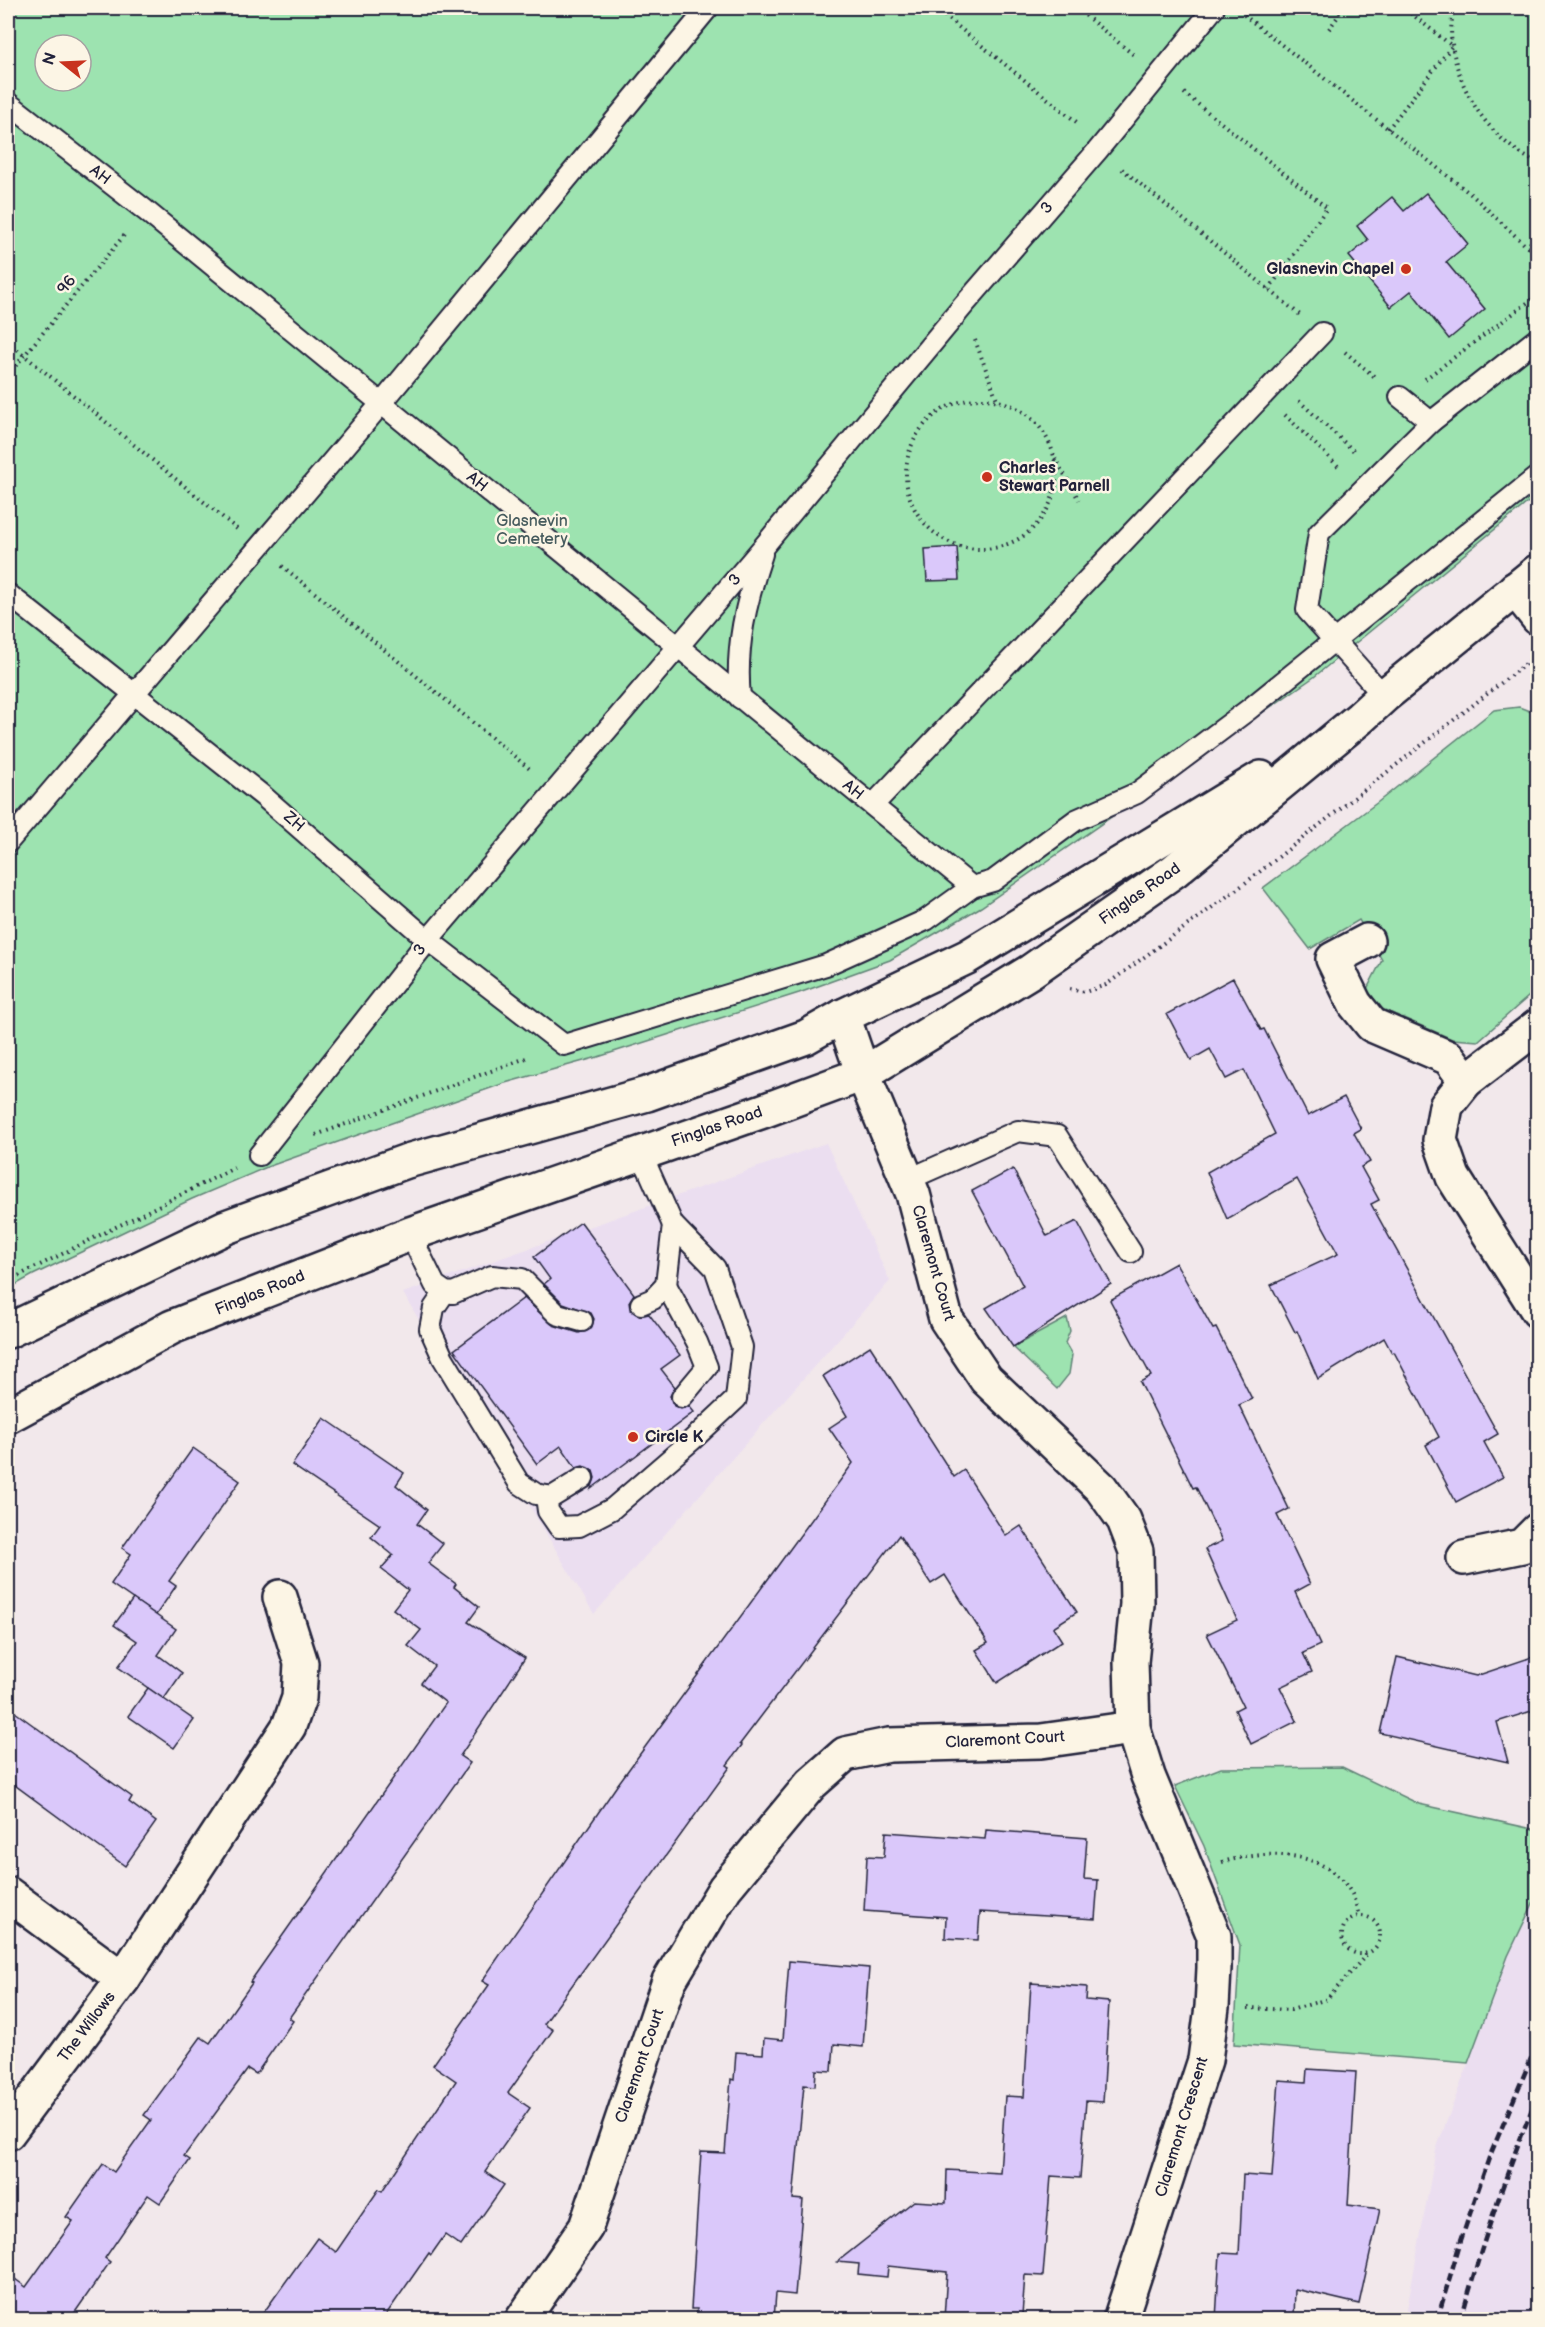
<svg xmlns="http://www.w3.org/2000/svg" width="1545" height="2327" font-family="'Balsamiq Sans',sans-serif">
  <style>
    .built { fill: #ebdef0 }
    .green { fill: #9de3b0; stroke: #608276; stroke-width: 1.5; fill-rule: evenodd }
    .building { fill: #dac8fa; stroke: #22223b; stroke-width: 1.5 }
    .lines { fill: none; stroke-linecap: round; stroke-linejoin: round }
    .service-casing { stroke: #22223b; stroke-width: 24 }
    .minor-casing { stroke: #22223b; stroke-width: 38 }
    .secondary-casing { stroke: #22223b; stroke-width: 38 }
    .path { stroke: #22223b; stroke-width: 4; stroke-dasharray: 1.5 4.5; stroke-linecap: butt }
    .service { stroke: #fcf5e5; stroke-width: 20 }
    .minor { stroke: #fcf5e5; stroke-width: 33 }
    .secondary { stroke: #fcf5e5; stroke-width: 33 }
    .rail { stroke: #22223b; stroke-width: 4.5; stroke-dasharray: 9 4.5; stroke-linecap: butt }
    .poi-dot { fill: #c8321e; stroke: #fcf5e5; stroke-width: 2 }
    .labels { text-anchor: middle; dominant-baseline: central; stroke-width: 5; stroke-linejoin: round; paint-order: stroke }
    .street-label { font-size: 16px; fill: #22223b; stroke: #fcf5e5 }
    .poi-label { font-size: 16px; font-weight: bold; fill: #22223b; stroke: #fcf5e5; text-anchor: start }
    .park-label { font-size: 16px; fill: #475c5e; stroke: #fcf5e5 }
  </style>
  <rect width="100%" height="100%" fill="#f2e8eb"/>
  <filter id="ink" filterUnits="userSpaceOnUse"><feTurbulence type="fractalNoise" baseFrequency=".0167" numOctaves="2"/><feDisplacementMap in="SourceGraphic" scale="12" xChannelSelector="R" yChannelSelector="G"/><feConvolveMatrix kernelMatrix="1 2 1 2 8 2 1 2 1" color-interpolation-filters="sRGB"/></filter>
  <g filter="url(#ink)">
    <g class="built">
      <path d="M 826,1143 L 890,1281 L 594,1614 L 403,1293 Z"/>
      <path d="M 1537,1895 L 1537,2309 L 1534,2319 L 1405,2320 L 1436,2150 L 1508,1956 Z"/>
    </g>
    <g class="green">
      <path d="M 8,8 L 1537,8 L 1537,495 L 1314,677 L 981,907 L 890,960 L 799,993 L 598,1057 L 505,1083 L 267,1167 L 192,1199 L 33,1275 L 8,1289 ZM 45,45 L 81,45 L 81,81 L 45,81 Z"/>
      <path d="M 1519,707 L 1537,714 L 1537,989 L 1478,1041 L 1452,1039 L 1380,1008 L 1367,989 L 1382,960 L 1359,920 L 1310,949 L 1263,888 L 1378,802 L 1494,710 Z"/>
      <path d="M 1067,1318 L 1070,1331 L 1065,1343 L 1072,1355 L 1069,1374 L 1057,1389 L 1013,1347 Z"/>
      <path d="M 1342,1767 L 1419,1804 L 1537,1830 L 1537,1895 L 1508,1956 L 1468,2063 L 1234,2044 L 1240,1945 L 1204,1846 L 1175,1786 L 1221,1768 Z"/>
    </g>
    <g class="building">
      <path d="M 1426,193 L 1468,244 L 1446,262 L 1485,309 L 1449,339 L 1411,291 L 1391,307 L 1349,256 L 1368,240 L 1357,226 L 1392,197 L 1404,211 Z"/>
      <path d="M 957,547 L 959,580 L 927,581 L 925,549 Z"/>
      <path d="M 1233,978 L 1261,1030 L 1264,1029 L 1308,1116 L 1344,1097 L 1361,1129 L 1354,1133 L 1370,1162 L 1361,1167 L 1379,1200 L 1371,1204 L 1498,1434 L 1484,1442 L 1503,1477 L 1456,1502 L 1426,1445 L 1439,1437 L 1394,1352 L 1392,1353 L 1384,1338 L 1318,1379 L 1297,1331 L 1295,1332 L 1271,1285 L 1338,1254 L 1297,1179 L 1227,1219 L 1207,1172 L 1275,1134 L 1244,1070 L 1226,1079 L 1210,1049 L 1191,1060 L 1167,1014 Z"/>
      <path d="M 1013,1169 L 1047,1236 L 1077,1221 L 1111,1284 L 1013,1347 L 986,1308 L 1023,1286 L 972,1191 Z"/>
      <path d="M 581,1222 L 634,1294 L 629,1302 L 630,1309 L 639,1316 L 649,1314 L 680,1355 L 661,1369 L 675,1387 L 670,1396 L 674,1406 L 681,1409 L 689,1406 L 694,1412 L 591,1489 L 595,1478 L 593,1471 L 583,1466 L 576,1468 L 561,1446 L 537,1464 L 454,1350 L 524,1298 L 553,1325 L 579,1333 L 591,1329 L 594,1319 L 591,1313 L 563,1303 L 544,1284 L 550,1279 L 534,1257 Z"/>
      <path d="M 1176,1263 L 1213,1329 L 1216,1328 L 1252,1399 L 1239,1405 L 1289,1509 L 1277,1515 L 1310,1584 L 1295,1592 L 1320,1645 L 1303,1653 L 1312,1672 L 1280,1687 L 1297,1721 L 1251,1744 L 1235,1710 L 1243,1706 L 1207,1634 L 1237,1620 L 1205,1549 L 1222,1541 L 1196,1487 L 1193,1488 L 1140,1382 L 1151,1376 L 1110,1300 Z"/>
      <path d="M 870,1346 L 954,1477 L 964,1470 L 1006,1536 L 1021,1526 L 1077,1612 L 1053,1627 L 1062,1641 L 997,1683 L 976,1650 L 988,1643 L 945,1575 L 931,1584 L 899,1535 L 740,1744 L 742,1745 L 727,1765 L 730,1767 L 544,2024 L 553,2030 L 508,2093 L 530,2108 L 485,2172 L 504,2185 L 461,2246 L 445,2235 L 431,2255 L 429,2253 L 383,2319 L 259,2319 L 317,2238 L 336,2252 L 379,2189 L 382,2191 L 456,2081 L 433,2065 L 489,1985 L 482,1981 L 618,1784 L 853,1463 L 829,1428 L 847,1416 L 823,1376 Z"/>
      <path d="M 324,1418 L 404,1473 L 396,1485 L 427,1510 L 417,1524 L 443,1544 L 428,1563 L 456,1584 L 454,1587 L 479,1607 L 468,1622 L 525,1658 L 460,1756 L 470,1763 L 289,2018 L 293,2021 L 256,2074 L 248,2069 L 184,2156 L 190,2160 L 160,2203 L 148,2195 L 105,2258 L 110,2262 L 71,2318 L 73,2319 L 8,2319 L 8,2274 L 26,2287 L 73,2221 L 66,2217 L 103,2164 L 114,2172 L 151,2120 L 144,2115 L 201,2037 L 210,2043 L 252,1983 L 250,1982 L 446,1703 L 421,1683 L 434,1666 L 408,1646 L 421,1630 L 393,1609 L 408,1590 L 381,1569 L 393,1555 L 371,1537 L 380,1525 L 292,1465 Z"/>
      <path d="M 193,1448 L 240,1481 L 169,1581 L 176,1586 L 156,1615 L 111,1584 L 131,1554 L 122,1548 Z"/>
      <path d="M 133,1599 L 176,1629 L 158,1655 L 182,1673 L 164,1699 L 118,1667 L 137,1641 L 114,1625 Z"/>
      <path d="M 1538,1655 L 1538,1709 L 1497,1722 L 1508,1762 L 1380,1733 L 1397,1657 L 1476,1676 Z"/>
      <path d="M 148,1688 L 194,1720 L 174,1748 L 128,1716 Z"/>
      <path d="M 8,1707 L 132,1797 L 129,1802 L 156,1822 L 125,1866 L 8,1780 Z"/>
      <path d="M 986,1830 L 1087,1838 L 1084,1879 L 1098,1880 L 1095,1919 L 980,1912 L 978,1940 L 945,1938 L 946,1917 L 864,1911 L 867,1856 L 884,1857 L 886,1832 L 985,1839 Z"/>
      <path d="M 789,1961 L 869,1968 L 863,2047 L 834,2044 L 832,2071 L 816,2070 L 815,2086 L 804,2085 L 793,2199 L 803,2200 L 795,2295 L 776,2293 L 774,2319 L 696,2319 L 697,2309 L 691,2309 L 701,2152 L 725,2153 L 731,2079 L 734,2080 L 736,2052 L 763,2054 L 764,2038 L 783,2040 Z"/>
      <path d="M 1031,1983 L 1087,1987 L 1086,2000 L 1109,2002 L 1103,2102 L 1086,2101 L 1080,2178 L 1051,2176 L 1043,2276 L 1025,2275 L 1022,2315 L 997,2313 L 997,2319 L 944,2319 L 947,2272 L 888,2266 L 887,2277 L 858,2274 L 859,2264 L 837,2262 L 914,2201 L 946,2203 L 947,2170 L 1000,2173 L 1005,2096 L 1024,2097 Z"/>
      <path d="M 1307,2069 L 1356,2072 L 1348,2205 L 1380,2209 L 1359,2304 L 1295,2289 L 1294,2319 L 1216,2319 L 1220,2253 L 1239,2254 L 1243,2175 L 1272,2177 L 1279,2080 L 1306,2082 Z"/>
    </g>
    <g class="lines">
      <defs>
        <g id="service">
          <path d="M 8,103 L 145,210 L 972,887"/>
          <path d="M 1400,397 L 1431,422"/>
          <path d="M 8,594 L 263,796 L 428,940 L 564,1045 L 826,965 L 926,920 L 972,887 L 993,881 L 1076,820 L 1137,793 L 1248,710 L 1538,476"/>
          <path d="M 1384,696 L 1307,610 L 1319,533 L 1431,422 L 1538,338"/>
          <path d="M 740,698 C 735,647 746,602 762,554"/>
          <path d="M 873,805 L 1322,333"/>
          <path d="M 8,842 L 381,404 L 708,8"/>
          <path d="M 259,1155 L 428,940 L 764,546 L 963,306 L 1098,150 L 1214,8"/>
          <path d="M 907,1180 L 1018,1131 L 1057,1136 L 1131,1252"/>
          <path d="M 410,1234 L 435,1285 L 445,1292 L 453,1293 L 492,1276 L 522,1279 L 557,1314 L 582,1321"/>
          <path d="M 666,1285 L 697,1342 L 707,1367 L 682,1397"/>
          <path d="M 445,1292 L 434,1308 L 430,1329 L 443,1358 L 519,1483 L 536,1494 L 552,1497 L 583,1478"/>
          <path d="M 641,1304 L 653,1299 L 666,1285 L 673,1225"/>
          <path d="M 546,1496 L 548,1511 L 559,1527 L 579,1526 L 612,1509 L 691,1441 L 736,1399 L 742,1347 L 715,1268 L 673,1225 L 641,1153"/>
        </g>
        <g id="minor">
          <path d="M 1515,589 L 1538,618"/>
          <path d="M 1367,941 L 1333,959 L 1355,1004 L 1372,1025 L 1449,1058 L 1466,1081"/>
          <path d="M 843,1016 L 863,1074 L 913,1194 L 946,1319 L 986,1379 L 1101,1488 L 1124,1520 L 1136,1551 L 1137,1604 L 1131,1662 L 1133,1728 L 1148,1776 L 1214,1936 L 1214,1968 L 1212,2007 L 1205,2060 L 1120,2320"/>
          <path d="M 1538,1026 L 1466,1081 L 1446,1106 L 1440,1140 L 1453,1177 L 1538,1311"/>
          <path d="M 1464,1558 L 1522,1546 L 1538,1530"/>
          <path d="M 8,1894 L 123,1979 L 8,2133"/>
          <path d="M 123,1979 L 289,1726 L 299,1698 L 301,1663 L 280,1597"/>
          <path d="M 522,2320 L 586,2227 L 669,1981 L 725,1888 L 811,1784 L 845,1754 L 889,1745 L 1041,1741 L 1133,1728"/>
        </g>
        <g id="secondary">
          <path d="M 8,1331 L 226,1227 L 407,1161 L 647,1094 L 806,1037 L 843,1016 L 967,957 L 1261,778"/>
          <path d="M 8,1416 L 172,1327 L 410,1234 L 763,1111 L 863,1074 L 1031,971 L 1174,871 L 1360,718 L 1384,696 L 1538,571"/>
        </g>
      </defs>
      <use href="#service" class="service-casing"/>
      <use href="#minor" class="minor-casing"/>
      <use href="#secondary" class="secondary-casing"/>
      <g class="path">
        <path d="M 935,8 L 1079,124"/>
        <path d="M 1076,8 L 1135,56"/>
        <path d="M 1453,8 C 1452,20 1450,32 1452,44 C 1459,94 1492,142 1538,163"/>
        <path d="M 1244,15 L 1473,196 L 1538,257"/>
        <path d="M 1329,29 L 1344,8"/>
        <path d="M 1184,93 L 1327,208 L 1269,289"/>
        <path d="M 1388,129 L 1452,46 L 1404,8"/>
        <path d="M 1122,169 L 1300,315"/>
        <path d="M 1528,249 L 1538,223"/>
        <path d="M 975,340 L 998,402"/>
        <path d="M 8,342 L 237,529"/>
        <path d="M 1345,352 L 1376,378"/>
        <path d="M 8,375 L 126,233"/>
        <path d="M 1425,379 L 1538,295"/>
        <circle cx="981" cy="474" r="75"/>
        <path d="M 1299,401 L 1355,452"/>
        <path d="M 1285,415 L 1340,468"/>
        <path d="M 1055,458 L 1079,500"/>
        <path d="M 282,566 L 531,770"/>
        <path d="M 1070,989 L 1085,992 L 1106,985 L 1244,884 L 1537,655"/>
        <path d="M 316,1135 L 529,1057"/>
        <path d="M 8,1281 L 234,1168"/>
        <path d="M 1222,1862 C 1267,1850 1325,1848 1352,1894 C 1355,1901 1357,1909 1359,1916"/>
        <circle cx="1361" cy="1935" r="19"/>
        <path d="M 1248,2008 L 1291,2010 L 1327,1999 L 1368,1953"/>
      </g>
      <use href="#service" class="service"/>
      <use href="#minor" class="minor"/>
      <use href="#secondary" class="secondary"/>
      <g class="rail">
        <path d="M 1437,2320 L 1460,2243 L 1489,2158 L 1538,2042"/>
        <path d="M 1461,2320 C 1482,2242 1508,2168 1538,2094"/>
      </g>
    </g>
  </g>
  <g class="poi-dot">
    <circle cx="1406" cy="269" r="6"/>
    <circle cx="987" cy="477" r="6"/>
    <circle cx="633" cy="1437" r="6"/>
  </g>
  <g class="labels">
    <g class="street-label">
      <text transform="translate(100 175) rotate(38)">AH</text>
      <text transform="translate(1047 208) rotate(-49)">3</text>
      <text transform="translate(67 285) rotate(-50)">96</text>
      <text transform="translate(477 482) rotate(39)">AH</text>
      <text transform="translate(735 580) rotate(-49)">3</text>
      <text transform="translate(853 790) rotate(39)">AH</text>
      <text transform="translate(294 822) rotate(41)">ZH</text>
      <text transform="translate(1140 894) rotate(-35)">Finglas Road</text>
      <text transform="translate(420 950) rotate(-52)">3</text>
      <text transform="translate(717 1127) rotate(-19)">Finglas Road</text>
      <text transform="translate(933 1263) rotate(74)">Claremont Court</text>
      <text transform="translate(260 1293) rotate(-22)">Finglas Road</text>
      <text transform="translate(1005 1740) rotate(-3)">Claremont Court</text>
      <text transform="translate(87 2027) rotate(-53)">The Willows</text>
      <text transform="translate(640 2066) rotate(-71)">Claremont Court</text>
      <text transform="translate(1182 2127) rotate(-73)">Claremont Crescent</text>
    </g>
    <g class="poi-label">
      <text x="1394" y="269" text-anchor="end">Glasnevin Chapel</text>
      <text x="999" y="468">Charles<tspan x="999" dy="18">Stewart Parnell</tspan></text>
      <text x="645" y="1437">Circle K</text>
    </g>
    <g class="park-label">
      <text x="532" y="521">Glasnevin<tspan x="532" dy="18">Cemetery</tspan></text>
    </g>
  </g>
  <rect width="1545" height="2327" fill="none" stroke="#fcf5e5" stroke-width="30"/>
  <rect x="15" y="15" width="1515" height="2297" fill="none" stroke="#22223b" stroke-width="2" filter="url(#ink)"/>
  <g transform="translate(63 63) rotate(288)"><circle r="28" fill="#fcf5e5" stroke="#a5a1a1" stroke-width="1.5"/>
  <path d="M0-4.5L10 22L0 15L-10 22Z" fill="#c8321e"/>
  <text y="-9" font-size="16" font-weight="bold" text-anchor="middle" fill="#22223b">N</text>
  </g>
</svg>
